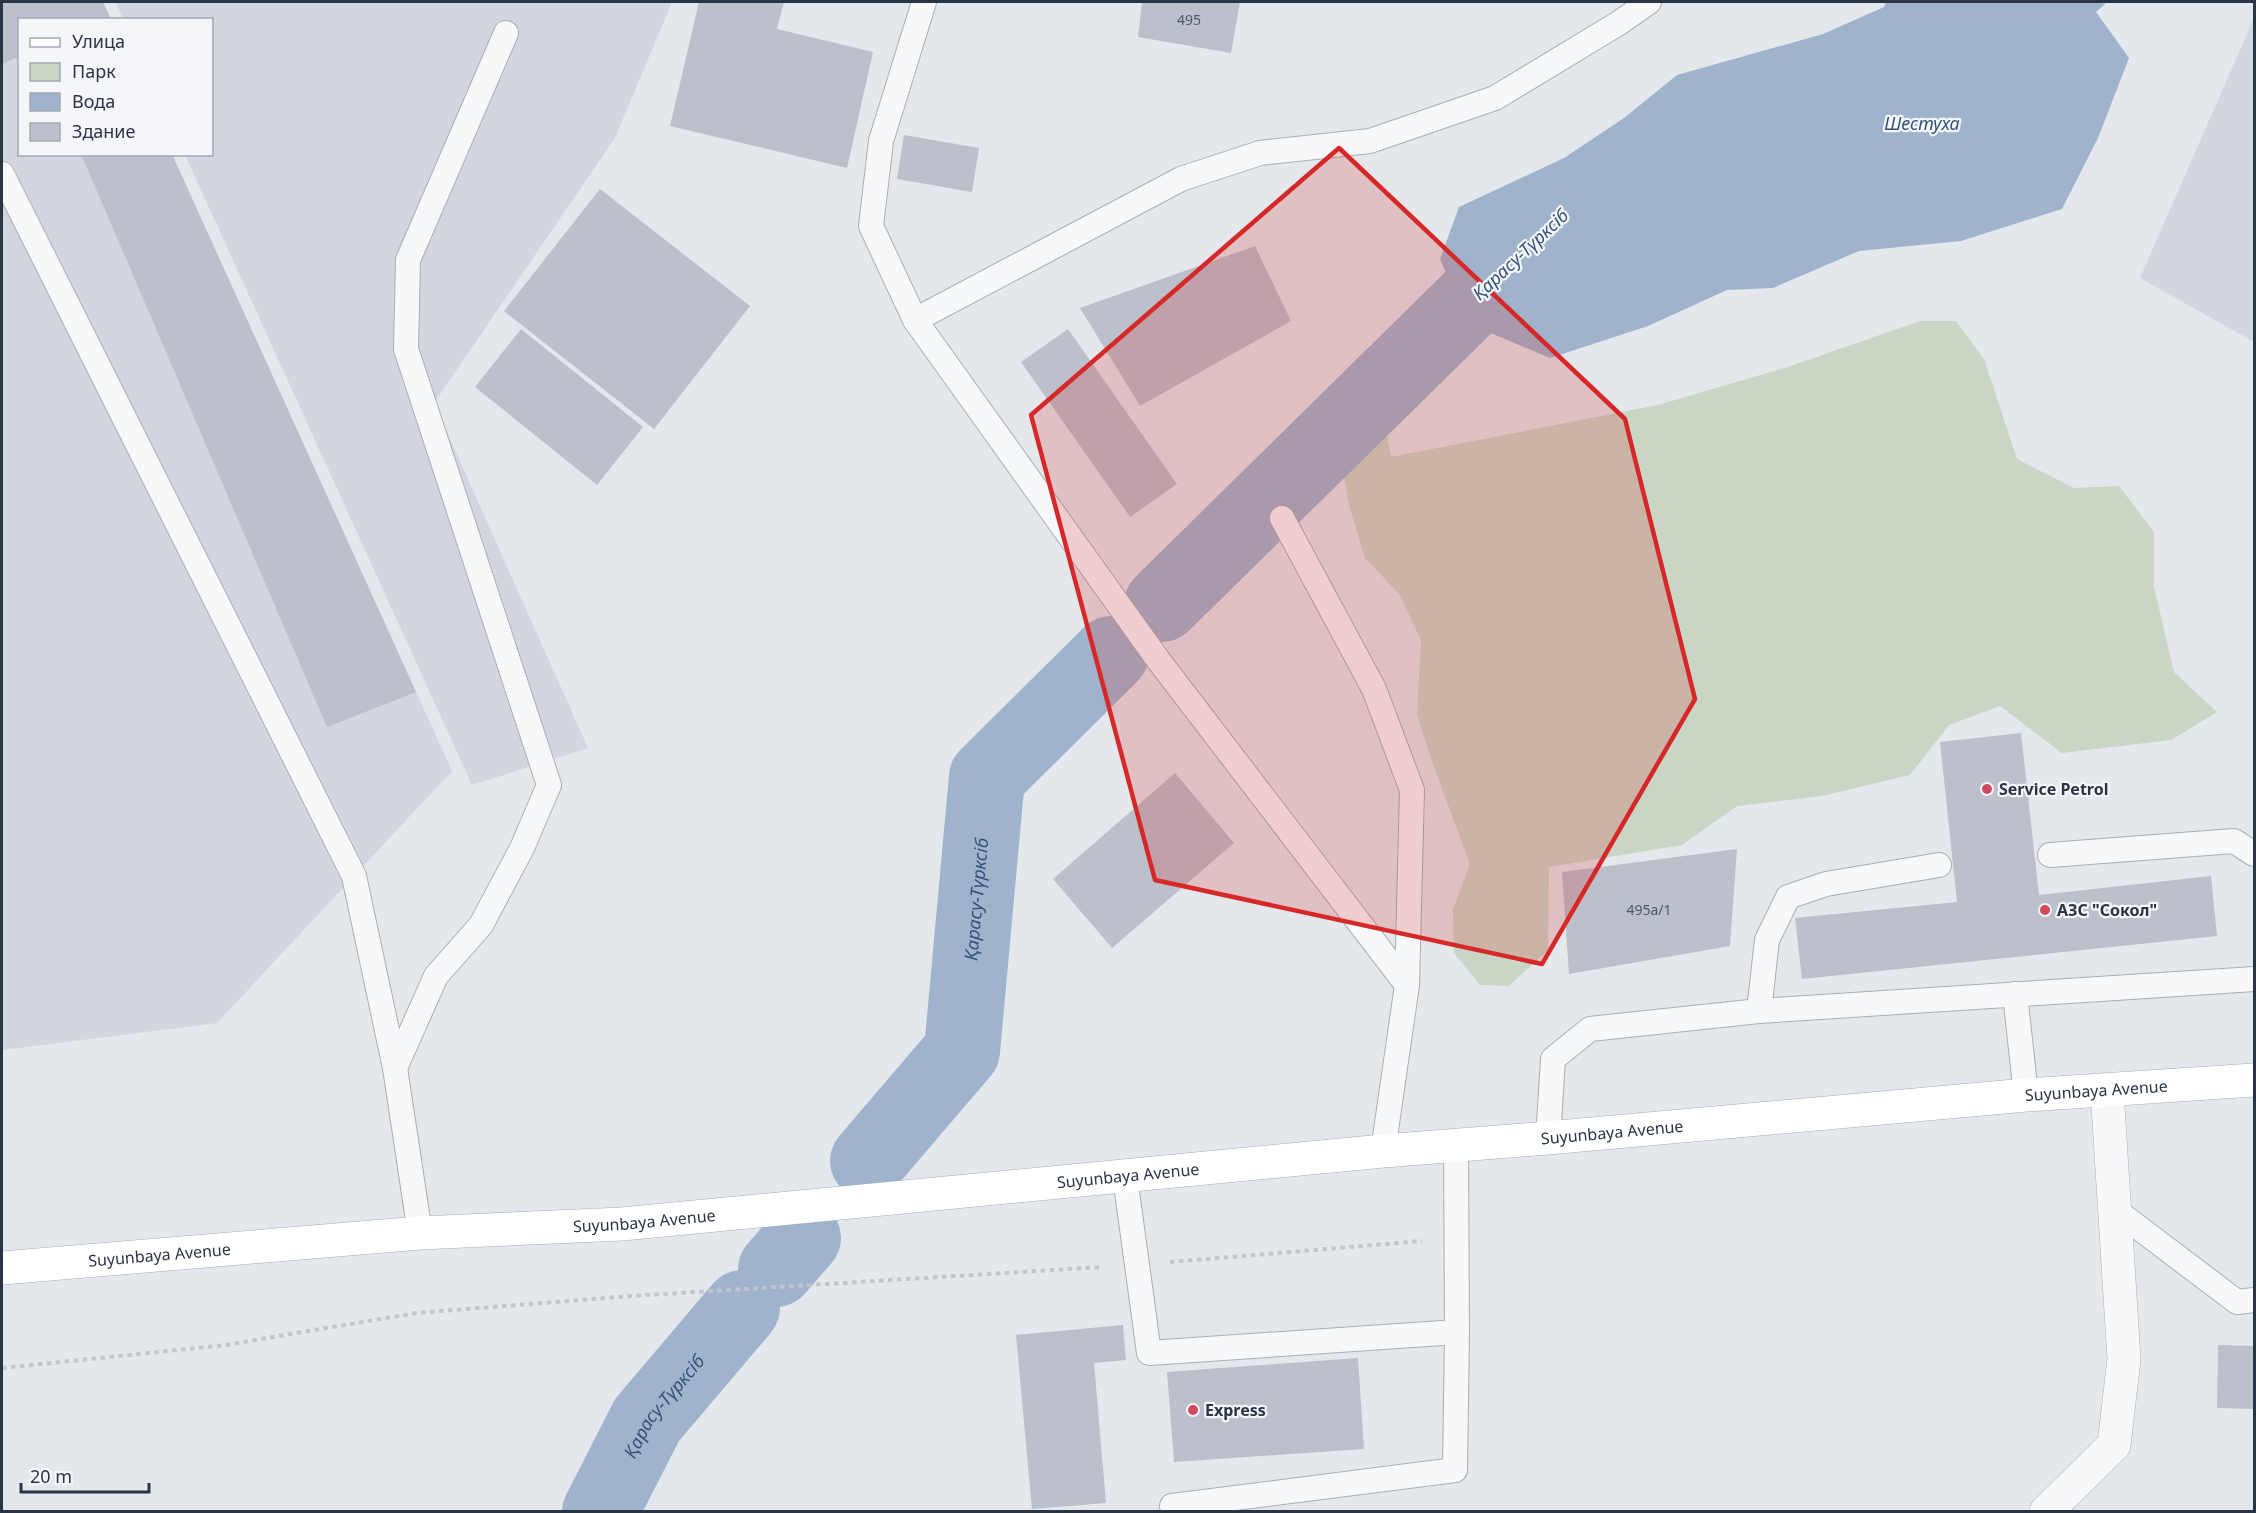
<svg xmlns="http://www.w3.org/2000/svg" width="2256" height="1513" font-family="'Noto Sans',sans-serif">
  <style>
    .built { fill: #d2d6de }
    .green { fill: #c9d6c5 }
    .water { fill: #9fb4cc }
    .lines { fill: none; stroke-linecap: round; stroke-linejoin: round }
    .river { stroke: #9fb4cc; stroke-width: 76 }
    .building { fill: #bbc0ca }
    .lane-casing { stroke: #a9aeb7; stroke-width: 26 }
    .street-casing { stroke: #a9aeb7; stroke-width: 34 }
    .primary-casing { stroke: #a3abb8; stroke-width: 34 }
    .path { stroke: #c2c5cb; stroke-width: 4; stroke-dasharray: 4.5 4.5; stroke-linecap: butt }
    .lane { stroke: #f7f8fa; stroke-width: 24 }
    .street { stroke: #f7f8fa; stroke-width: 33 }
    .primary { stroke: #fff; stroke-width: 33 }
    .marked { fill: #d62828; fill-opacity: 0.2; stroke: #d62828; stroke-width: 4.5; stroke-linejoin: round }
    .poi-dot { fill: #d1495b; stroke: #f4f6f9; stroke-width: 2 }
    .labels { text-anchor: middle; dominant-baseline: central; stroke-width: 4.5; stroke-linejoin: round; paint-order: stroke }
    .number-label { font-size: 14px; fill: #4f5766 }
    .poi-label { font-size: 16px; font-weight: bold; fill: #2b3445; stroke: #f4f6f9; text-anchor: start }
    .street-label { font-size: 16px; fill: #2b3445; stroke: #f4f6f9 }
    .water-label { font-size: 18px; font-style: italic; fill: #34527a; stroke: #f4f6f9 }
  </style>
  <rect width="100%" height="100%" fill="#e4e7ec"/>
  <g class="built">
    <path d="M 2,2 L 103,2 L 111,19 L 20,20 L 20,154 L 172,155 L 452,771 L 217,1023 L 2,1050 Z"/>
    <path d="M 115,2 L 672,2 L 615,138 L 434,403 L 588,748 L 472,785 L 185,155 L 212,154 L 212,20 L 123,19 Z"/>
    <path d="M 2254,18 L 2254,342 L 2140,278 Z"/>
  </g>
  <path class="green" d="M 1920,321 L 1956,321 L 1984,359 L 2017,459 L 2074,488 L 2119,486 L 2154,532 L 2154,587 L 2174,672 L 2217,712 L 2171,740 L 2062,753 L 2000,706 L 1949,725 L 1910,775 L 1822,796 L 1737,806 L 1682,845 L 1549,867 L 1548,950 L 1509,986 L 1480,985 L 1454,953 L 1453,909 L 1470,864 L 1432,762 L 1417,714 L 1421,640 L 1399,594 L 1365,558 L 1349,505 L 1341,459 L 1319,419 L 1336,388 L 1363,389 L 1384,420 L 1391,457 L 1658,405 L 1788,367 Z"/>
  <path class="water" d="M 1886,2 L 2107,2 L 2096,12 L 2129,58 L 2098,138 L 2062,209 L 1961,241 L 1859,251 L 1773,288 L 1727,290 L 1648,326 L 1550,358 L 1467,323 L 1440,259 L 1459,207 L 1564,158 L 1624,118 L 1677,75 L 1823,34 L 1884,7 Z"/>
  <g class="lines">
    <g class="river">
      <path d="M 1162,604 L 1536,236"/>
      <path id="s1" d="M 868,1161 L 962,1051 L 987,777 L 1111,654"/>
      <path d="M 776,1269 L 803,1238"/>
      <path id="s2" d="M 600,1512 L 647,1420 L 742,1308"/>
    </g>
  </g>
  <g class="building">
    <path d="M 2,2 L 103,2 L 111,20 L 20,20 L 20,56 L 2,64 Z"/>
    <path d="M 699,2 L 784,2 L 777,29 L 873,52 L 847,168 L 670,126 Z"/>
    <path d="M 1142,2 L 1240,2 L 1231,53 L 1138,37 Z"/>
    <path d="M 904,135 L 979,148 L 972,192 L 897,179 Z"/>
    <path d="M 81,154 L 172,154 L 416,692 L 327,727 Z"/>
    <path d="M 600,189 L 750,306 L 654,429 L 504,311 Z"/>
    <path d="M 1255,246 L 1291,321 L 1140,406 L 1080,308 Z"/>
    <path d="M 521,329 L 643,427 L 597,485 L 475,387 Z"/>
    <path d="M 1068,329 L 1177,484 L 1130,517 L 1021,362 Z"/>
    <path d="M 2021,733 L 2039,895 L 2211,876 L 2217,936 L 1802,979 L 1795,918 L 1957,902 L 1940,742 Z"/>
    <path d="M 1175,773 L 1234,843 L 1112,948 L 1053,879 Z"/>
    <path d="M 1737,849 L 1730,946 L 1569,974 L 1562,872 Z"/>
    <path d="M 1123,1325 L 1126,1360 L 1094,1363 L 1106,1503 L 1032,1509 L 1016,1335 Z"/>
    <path d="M 2218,1345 L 2254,1346 L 2254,1409 L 2217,1408 Z"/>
    <path d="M 1358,1358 L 1364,1449 L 1174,1462 L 1167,1372 Z"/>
  </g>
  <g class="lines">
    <defs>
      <g id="lane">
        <path d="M 2,174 L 354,876 L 395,1068 L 420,1233"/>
        <path d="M 915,320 L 871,226 L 881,141 L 924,2"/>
        <path d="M 1282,518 L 1374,689 L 1412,790 L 1407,985"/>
        <path d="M 2050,855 L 2234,841 L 2254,854"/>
        <path d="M 2015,994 L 2026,1095"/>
        <path d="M 1759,1011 L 1767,940 L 1788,897 L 1826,884 L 1939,865"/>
        <path d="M 395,1068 L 436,976 L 481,925 L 522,848 L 549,785 L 406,349 L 408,260 L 506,33"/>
        <path d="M 1548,1138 L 1553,1059 L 1590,1029 L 1759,1011 L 2254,979"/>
        <path d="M 1383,1151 L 1407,985 L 1159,661 L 915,320 L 1181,179 L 1260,153 L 1370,141 L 1495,98 L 1619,23 L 1649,2"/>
        <path d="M 1125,1177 L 1149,1353 L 1457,1332"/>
        <path d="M 2114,1209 L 2237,1302 L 2254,1300"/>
        <path d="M 1172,1506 L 1455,1470 L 1457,1332 L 1456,1144"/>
      </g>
      <path id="street" d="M 2046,1512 L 2114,1445 L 2124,1359 L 2107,1090"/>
      <g id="primary">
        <path id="s3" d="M 2,1268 L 420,1233 L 622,1224 L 1383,1151 L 1548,1138 L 2026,1095 L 2254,1080"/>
      </g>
    </defs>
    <use href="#lane" class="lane-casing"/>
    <use href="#street" class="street-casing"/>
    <use href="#primary" class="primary-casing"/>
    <g class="path">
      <path d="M 1170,1262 L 1422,1241"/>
      <path d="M 2,1368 L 226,1345 L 416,1313 L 631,1296 L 1102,1267"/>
    </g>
    <use href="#lane" class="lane"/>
    <use href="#street" class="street"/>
    <use href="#primary" class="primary"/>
  </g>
  <path class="marked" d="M 1339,148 L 1625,419 L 1695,699 L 1542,964 L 1155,880 L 1031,415 Z"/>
  <g class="poi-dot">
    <circle cx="1987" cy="789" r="6"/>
    <circle cx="2045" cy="910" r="6"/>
    <circle cx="1193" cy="1410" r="6"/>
  </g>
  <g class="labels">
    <g class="number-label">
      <text x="1189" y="19">495</text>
      <text x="1649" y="909">495а/1</text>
    </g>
    <g class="poi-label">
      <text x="1999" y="789">Service Petrol</text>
      <text x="2057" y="910">АЗС "Сокол"</text>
      <text x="1205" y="1410">Express</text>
    </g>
    <g class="street-label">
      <text stroke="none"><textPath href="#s3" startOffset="2102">Suyunbaya Avenue</textPath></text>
      <text stroke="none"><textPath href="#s3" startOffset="1616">Suyunbaya Avenue</textPath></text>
      <text stroke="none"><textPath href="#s3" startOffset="1130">Suyunbaya Avenue</textPath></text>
      <text stroke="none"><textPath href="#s3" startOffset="644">Suyunbaya Avenue</textPath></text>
      <text stroke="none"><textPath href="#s3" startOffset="158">Suyunbaya Avenue</textPath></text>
    </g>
    <g class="water-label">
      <text x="1922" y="123">Шестуха</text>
      <text transform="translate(1520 254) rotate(-43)">Қарасу-Түрксіб</text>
      <text stroke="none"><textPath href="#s1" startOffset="297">Қарасу-Түрксіб</textPath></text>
      <text stroke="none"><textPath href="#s2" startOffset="124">Қарасу-Түрксіб</textPath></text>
    </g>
  </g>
  <rect width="2256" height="1513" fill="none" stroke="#2b3445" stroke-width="6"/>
  <rect x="18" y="18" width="195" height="138" fill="#f4f6f9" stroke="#a4a8b1" stroke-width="1.5"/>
  <rect x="30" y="38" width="30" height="9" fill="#ffffff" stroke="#a4a8b1" stroke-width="1.5"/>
  <text x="72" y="48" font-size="18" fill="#2b3445">Улица</text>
  <rect x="30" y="63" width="30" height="18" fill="#c9d6c5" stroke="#a4a8b1" stroke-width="1.5"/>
  <text x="72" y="78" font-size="18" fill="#2b3445">Парк</text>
  <rect x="30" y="93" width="30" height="18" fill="#9fb4cc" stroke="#a4a8b1" stroke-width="1.5"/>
  <text x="72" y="108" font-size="18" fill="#2b3445">Вода</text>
  <rect x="30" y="123" width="30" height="18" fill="#bbc0ca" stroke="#a4a8b1" stroke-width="1.5"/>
  <text x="72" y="138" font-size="18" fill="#2b3445">Здание</text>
  <path d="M21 1483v9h128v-9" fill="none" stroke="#2b3445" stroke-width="3"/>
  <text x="30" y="1483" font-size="18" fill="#2b3445" stroke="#f4f6f9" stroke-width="4.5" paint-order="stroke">20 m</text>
</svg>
